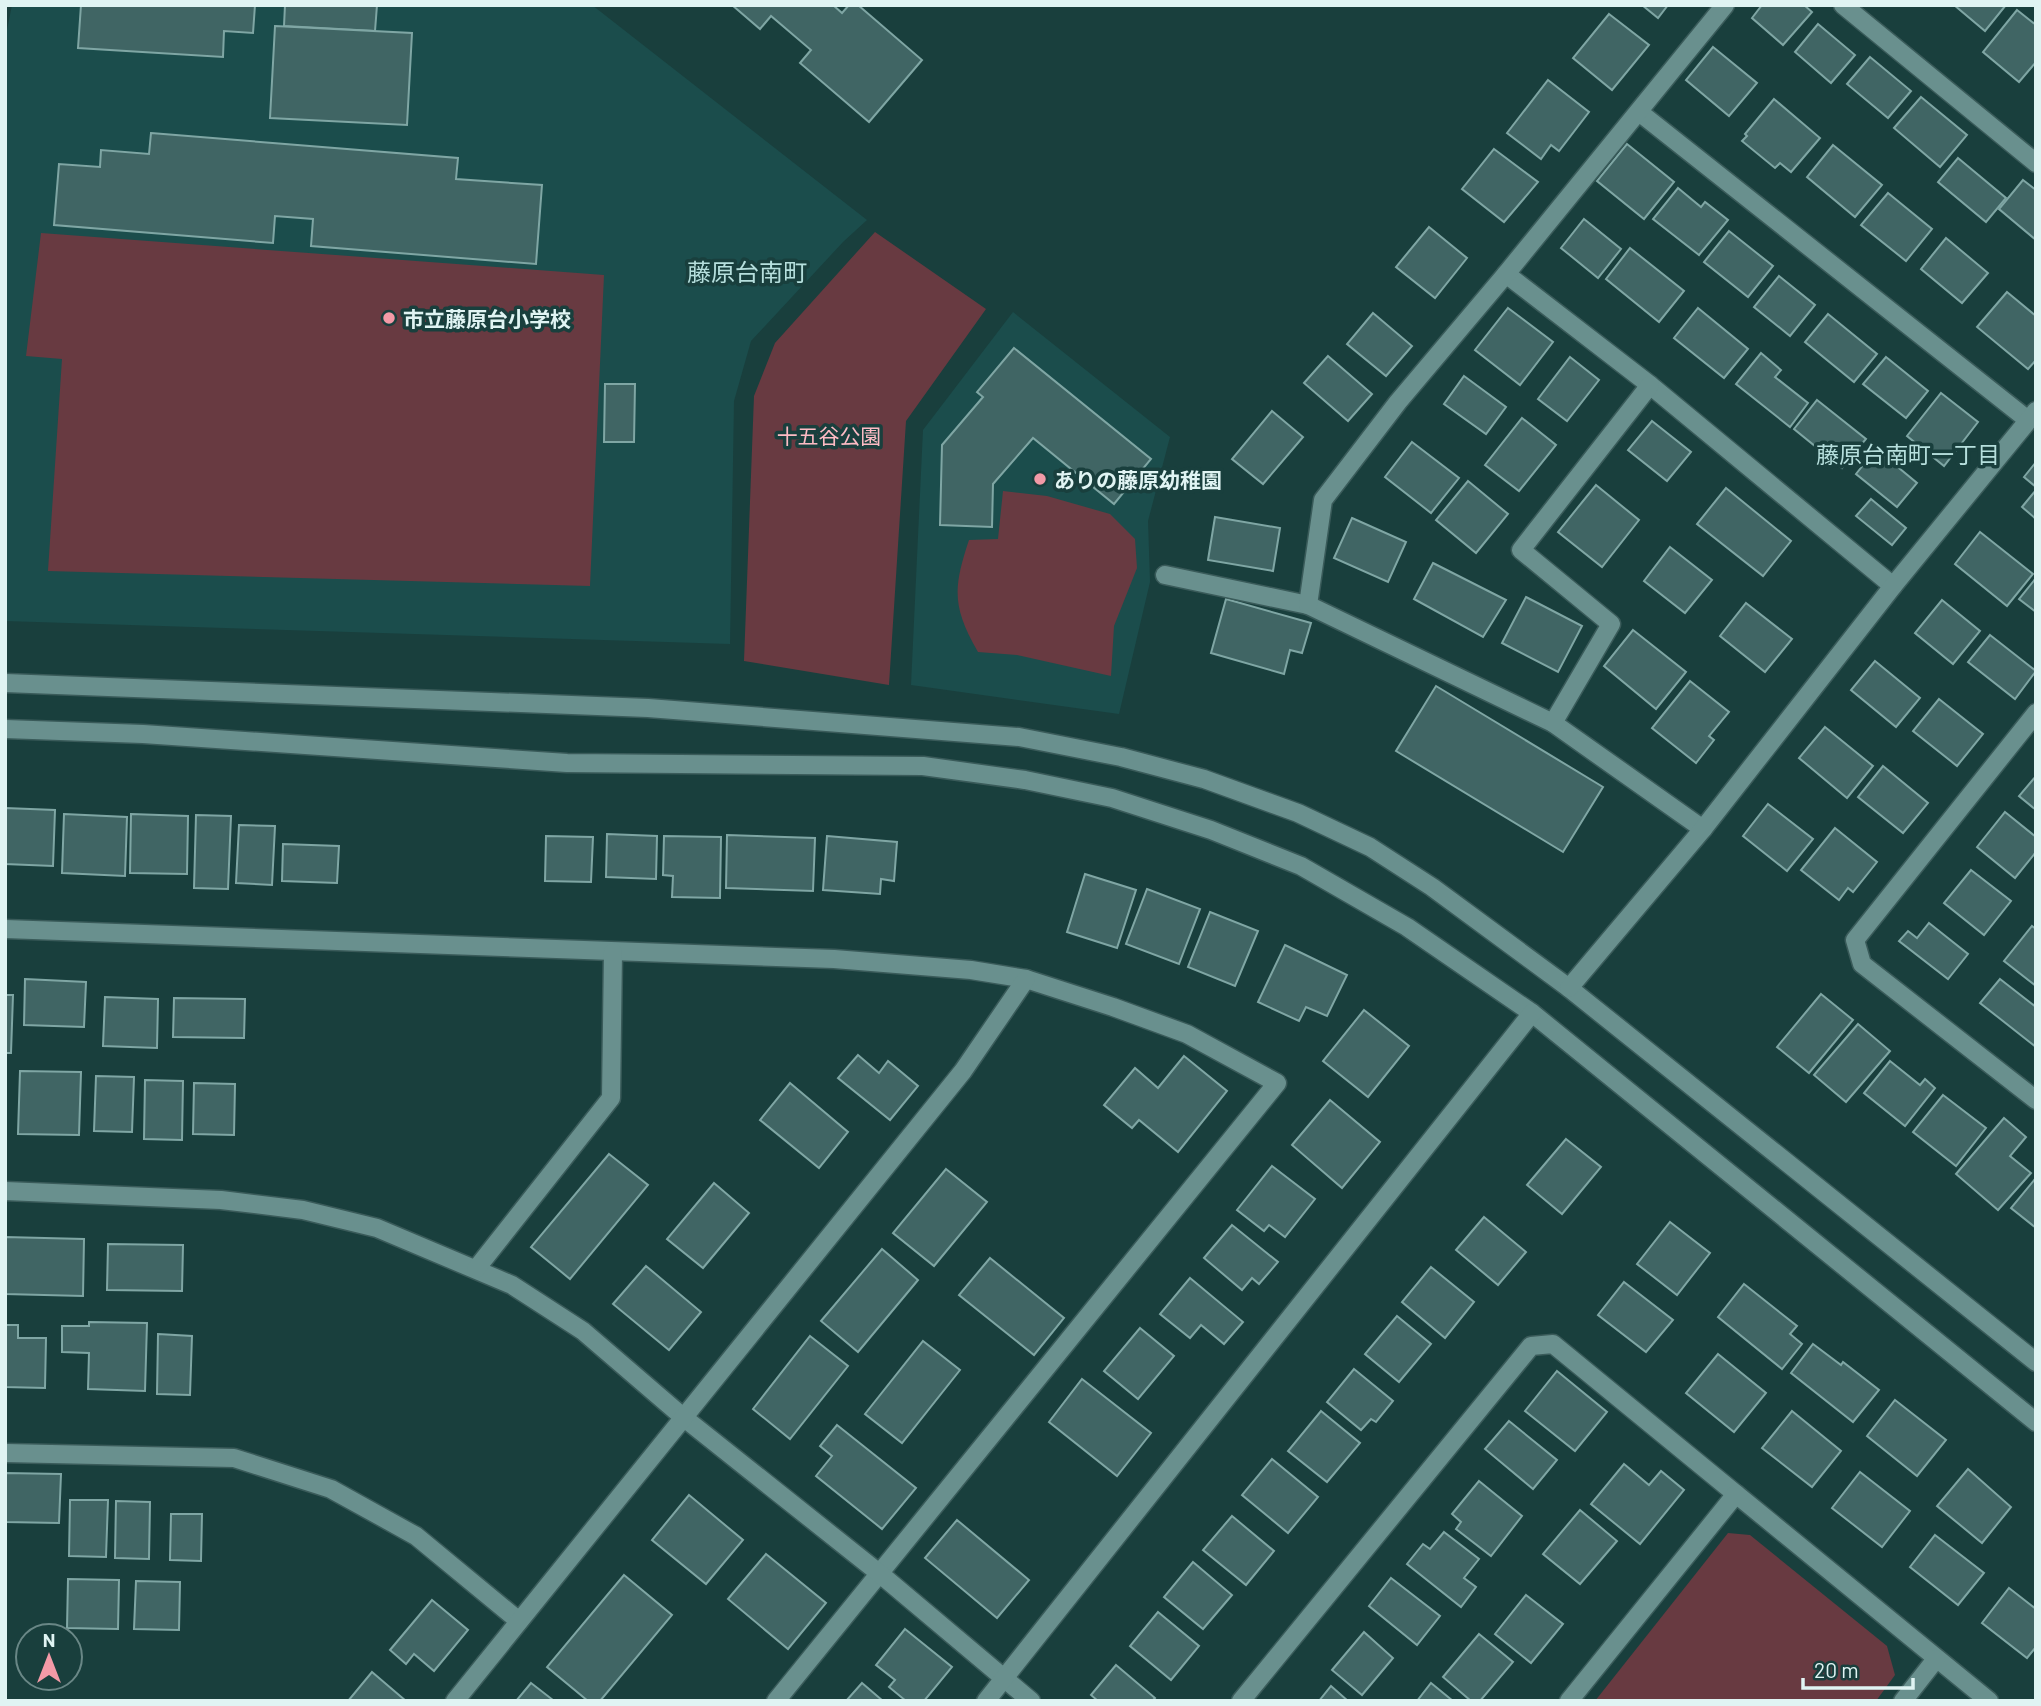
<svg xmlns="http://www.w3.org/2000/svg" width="2041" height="1706" font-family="Barlow,'Noto Sans JP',sans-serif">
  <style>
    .built { fill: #1b4d4c }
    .green { fill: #683a41 }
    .building { fill: #406564; stroke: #7fa6a4; stroke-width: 2 }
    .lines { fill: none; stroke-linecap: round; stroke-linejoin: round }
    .minor-casing { stroke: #3a5b5a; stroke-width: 21 }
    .minor { stroke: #69908e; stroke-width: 18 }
    .poi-dot { fill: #f39aa7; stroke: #193f3d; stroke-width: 2.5 }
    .labels { text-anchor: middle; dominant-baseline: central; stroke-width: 7; stroke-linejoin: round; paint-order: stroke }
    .poi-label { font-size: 21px; font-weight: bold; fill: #e0f4f3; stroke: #193f3d; text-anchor: start }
    .park-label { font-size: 21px; fill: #fdbbc4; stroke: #193f3d }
    .neighbourhood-label { font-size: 23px; fill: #b6dfdd; stroke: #193f3d }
    .quarter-label { font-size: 24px; fill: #b6dfdd; stroke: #193f3d }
  </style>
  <rect width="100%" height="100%" fill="#193f3d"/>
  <g class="built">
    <path d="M 12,5 L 592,5 L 867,220 L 843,242 L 751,341 L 734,401 L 730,644 L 5,621 L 5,40 Z"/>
    <path d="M 1013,312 L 1170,437 L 1148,521 L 1150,582 L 1119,714 L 911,685 L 923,430 Z"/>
  </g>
  <g class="green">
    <path d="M 875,232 L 986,309 L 906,421 L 889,685 L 744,661 L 754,396 L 775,343 Z"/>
    <path d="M 41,233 L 604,275 L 590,586 L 48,571 L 62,359 L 26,356 Z"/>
    <path d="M 1003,491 L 1047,496 L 1110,514 L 1135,539 L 1137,568 L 1114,626 L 1111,676 L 1017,655 L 978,652 C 952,607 953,588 969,540 L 998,539 Z"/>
    <path d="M 1728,1533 L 1750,1535 L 1887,1646 L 1895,1675 L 1876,1701 L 1595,1701 Z"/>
  </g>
  <g class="building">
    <path d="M 81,5 L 255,5 L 253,33 L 224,31 L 223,57 L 78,48 Z"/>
    <path d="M 285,5 L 377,5 L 375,31 L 284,26 Z"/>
    <path d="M 732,5 L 833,5 L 842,13 L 849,5 L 858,5 L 922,60 L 869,122 L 800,63 L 811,50 L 771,16 L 760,29 Z"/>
    <path d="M 1642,5 L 1668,5 L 1658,18 Z"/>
    <path d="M 1762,5 L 1804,5 L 1812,12 L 1783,45 L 1752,18 Z"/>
    <path d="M 1954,5 L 2006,5 L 1985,31 Z"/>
    <path d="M 2017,10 L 2036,25 L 2036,62 L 2019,82 L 1983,52 Z"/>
    <path d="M 1609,14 L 1649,45 L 1612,90 L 1573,58 Z"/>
    <path d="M 1818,24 L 1855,55 L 1831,83 L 1795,52 Z"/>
    <path d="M 275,26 L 412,33 L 407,125 L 270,118 Z"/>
    <path d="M 1713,47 L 1757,83 L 1729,116 L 1686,80 Z"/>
    <path d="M 1870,57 L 1911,91 L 1888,118 L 1847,84 Z"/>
    <path d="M 1548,80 L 1589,112 L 1559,151 L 1551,145 L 1541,159 L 1507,133 Z"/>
    <path d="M 1921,97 L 1967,135 L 1940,167 L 1894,128 Z"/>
    <path d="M 1774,99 L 1820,138 L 1791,172 L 1780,163 L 1775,168 L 1742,141 L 1747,136 L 1745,134 Z"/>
    <path d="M 151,133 L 458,158 L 456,179 L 542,185 L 536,264 L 311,246 L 313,219 L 275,216 L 273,243 L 54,225 L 59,164 L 100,167 L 101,150 L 149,154 Z"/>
    <path d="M 1627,144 L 1674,182 L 1644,219 L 1597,181 Z"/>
    <path d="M 1833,145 L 1882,185 L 1855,217 L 1807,177 Z"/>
    <path d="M 1494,149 L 1538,182 L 1504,222 L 1462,189 Z"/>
    <path d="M 1958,158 L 2006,198 L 1986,222 L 1938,182 Z"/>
    <path d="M 2023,180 L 2036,190 L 2036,240 L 1999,209 Z"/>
    <path d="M 1678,188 L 1701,207 L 1705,202 L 1728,220 L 1699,255 L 1653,219 Z"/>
    <path d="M 1888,193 L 1932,229 L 1906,261 L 1861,225 Z"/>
    <path d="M 1584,219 L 1621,249 L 1598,278 L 1561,248 Z"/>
    <path d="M 1429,227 L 1467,258 L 1435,298 L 1396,267 Z"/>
    <path d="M 1729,231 L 1773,266 L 1748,297 L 1704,262 Z"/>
    <path d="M 1946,238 L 1988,273 L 1962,303 L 1921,269 Z"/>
    <path d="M 1630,248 L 1684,291 L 1659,322 L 1606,279 Z"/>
    <path d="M 1779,276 L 1815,305 L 1790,336 L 1754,307 Z"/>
    <path d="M 2007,292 L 2036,316 L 2036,360 L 2028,369 L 1977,327 Z"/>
    <path d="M 1508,308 L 1553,342 L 1520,385 L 1475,350 Z"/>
    <path d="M 1698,308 L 1748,349 L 1724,378 L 1674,338 Z"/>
    <path d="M 1373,313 L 1412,346 L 1386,376 L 1347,344 Z"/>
    <path d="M 1828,314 L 1877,354 L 1854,382 L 1805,342 Z"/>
    <path d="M 1014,348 L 1151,459 L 1114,504 L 1033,438 L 993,484 L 992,527 L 940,525 L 942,445 L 983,397 L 977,392 Z"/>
    <path d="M 1761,353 L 1781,370 L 1775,377 L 1808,403 L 1790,427 L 1736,384 Z"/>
    <path d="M 1328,356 L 1372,394 L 1348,421 L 1304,383 Z"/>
    <path d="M 1570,357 L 1599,380 L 1567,421 L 1538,399 Z"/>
    <path d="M 1886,357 L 1928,391 L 1906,418 L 1863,384 Z"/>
    <path d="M 1464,376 L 1506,407 L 1486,434 L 1444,404 Z"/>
    <path d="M 605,384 L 635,384 L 634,442 L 604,442 Z"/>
    <path d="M 1941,393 L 1978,422 L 1944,466 L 1907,436 Z"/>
    <path d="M 1817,400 L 1866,439 L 1842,468 L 1794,429 Z"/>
    <path d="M 1272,411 L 1303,437 L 1263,484 L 1232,459 Z"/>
    <path d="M 1522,418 L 1556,445 L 1519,491 L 1485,465 Z"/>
    <path d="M 1652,421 L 1691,452 L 1667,481 L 1628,450 Z"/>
    <path d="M 1412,442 L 1459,478 L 1431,513 L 1385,477 Z"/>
    <path d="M 1876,449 L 1917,483 L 1897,507 L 1856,474 Z"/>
    <path d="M 2036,462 L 2036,487 L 2024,477 Z"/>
    <path d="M 1468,481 L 1508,514 L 1476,553 L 1436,520 Z"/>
    <path d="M 1596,485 L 1639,520 L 1602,567 L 1558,532 Z"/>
    <path d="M 1726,488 L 1791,541 L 1763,576 L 1697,524 Z"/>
    <path d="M 2036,490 L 2036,519 L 2022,507 Z"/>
    <path d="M 1871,499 L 1906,528 L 1892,545 L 1856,516 Z"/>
    <path d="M 1215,517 L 1280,528 L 1273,571 L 1208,560 Z"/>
    <path d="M 1352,518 L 1406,542 L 1388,582 L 1334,558 Z"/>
    <path d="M 1980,532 L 2033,574 L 2007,606 L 1955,564 Z"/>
    <path d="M 1670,547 L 1712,580 L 1685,613 L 1644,581 Z"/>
    <path d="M 1433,563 L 1506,600 L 1483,637 L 1414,599 Z"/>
    <path d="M 2036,578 L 2036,612 L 2019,599 Z"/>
    <path d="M 1526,597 L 1582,626 L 1558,672 L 1502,643 Z"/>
    <path d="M 1226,599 L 1311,623 L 1302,653 L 1290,650 L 1284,674 L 1211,653 Z"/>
    <path d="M 1942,600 L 1980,631 L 1953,664 L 1915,633 Z"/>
    <path d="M 1746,603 L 1792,639 L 1765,672 L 1720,636 Z"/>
    <path d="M 1633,630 L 1686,672 L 1656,709 L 1604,666 Z"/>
    <path d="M 1990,635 L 2036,671 L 2015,699 L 1968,662 Z"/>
    <path d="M 1875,661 L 1920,698 L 1896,727 L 1851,690 Z"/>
    <path d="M 1690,681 L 1729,712 L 1709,736 L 1714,740 L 1696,763 L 1652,728 Z"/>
    <path d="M 1436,686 L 1603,787 L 1563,852 L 1396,751 Z"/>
    <path d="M 1939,699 L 1983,734 L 1957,766 L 1913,731 Z"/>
    <path d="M 1825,727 L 1873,766 L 1847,798 L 1799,758 Z"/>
    <path d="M 1883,766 L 1928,803 L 1903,833 L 1858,797 Z"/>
    <path d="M 2036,776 L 2036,810 L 2019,796 Z"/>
    <path d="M 1768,804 L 1813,839 L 1787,871 L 1743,836 Z"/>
    <path d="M 5,808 L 55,810 L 53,866 L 5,864 Z"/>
    <path d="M 2005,812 L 2036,837 L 2036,852 L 2015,878 L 1977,847 Z"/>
    <path d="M 64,814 L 127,817 L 125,876 L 62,873 Z"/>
    <path d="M 131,814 L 188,816 L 187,874 L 130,873 Z"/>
    <path d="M 196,815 L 231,816 L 228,889 L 194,888 Z"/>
    <path d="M 239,825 L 275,826 L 272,885 L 236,883 Z"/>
    <path d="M 1835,828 L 1877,862 L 1853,892 L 1848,888 L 1839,900 L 1801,870 Z"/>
    <path d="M 607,834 L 657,836 L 656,879 L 606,877 Z"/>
    <path d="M 727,835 L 815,838 L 813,891 L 726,888 Z"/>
    <path d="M 546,836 L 593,837 L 591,882 L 545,881 Z"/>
    <path d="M 664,836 L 721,837 L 720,898 L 672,897 L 673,876 L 663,875 Z"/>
    <path d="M 827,836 L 897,842 L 894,881 L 881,879 L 880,894 L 823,890 Z"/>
    <path d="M 283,844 L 339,846 L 337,883 L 282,881 Z"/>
    <path d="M 1971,870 L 2011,901 L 1984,935 L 1944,903 Z"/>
    <path d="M 1085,874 L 1136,890 L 1117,948 L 1067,932 Z"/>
    <path d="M 1147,889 L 1200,909 L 1179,964 L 1126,944 Z"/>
    <path d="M 1210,912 L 1258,931 L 1235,986 L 1188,967 Z"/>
    <path d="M 1929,923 L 1968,954 L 1948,979 L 1899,941 L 1908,931 L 1917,938 Z"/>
    <path d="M 2032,926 L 2036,929 L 2036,986 L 2004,961 Z"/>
    <path d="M 1285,945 L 1347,975 L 1327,1016 L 1306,1007 L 1299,1021 L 1258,1002 Z"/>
    <path d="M 25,979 L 86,982 L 84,1027 L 24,1025 Z"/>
    <path d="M 2000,979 L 2036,1007 L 2036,1047 L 1980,1003 Z"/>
    <path d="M 1821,994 L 1853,1020 L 1809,1073 L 1777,1047 Z"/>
    <path d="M 5,995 L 13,995 L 11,1053 L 5,1053 Z"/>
    <path d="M 105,997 L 158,999 L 157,1048 L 103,1046 Z"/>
    <path d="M 174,998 L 245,999 L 244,1038 L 173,1037 Z"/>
    <path d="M 1364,1010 L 1409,1046 L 1368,1097 L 1323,1061 Z"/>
    <path d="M 1858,1024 L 1890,1051 L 1846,1102 L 1814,1075 Z"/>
    <path d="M 858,1055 L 879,1073 L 888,1061 L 918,1086 L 890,1120 L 838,1078 Z"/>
    <path d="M 1184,1056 L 1227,1091 L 1178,1152 L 1139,1120 L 1132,1128 L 1104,1105 L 1135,1068 L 1158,1088 Z"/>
    <path d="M 1890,1061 L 1920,1085 L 1925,1079 L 1935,1088 L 1905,1126 L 1864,1093 Z"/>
    <path d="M 20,1071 L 81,1072 L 79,1135 L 18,1134 Z"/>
    <path d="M 96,1076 L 134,1077 L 132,1132 L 94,1131 Z"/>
    <path d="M 145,1080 L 183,1081 L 182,1140 L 144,1139 Z"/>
    <path d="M 194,1083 L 235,1084 L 234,1135 L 193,1134 Z"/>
    <path d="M 790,1083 L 848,1132 L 819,1168 L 760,1120 Z"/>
    <path d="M 1943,1095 L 1986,1128 L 1956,1166 L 1913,1132 Z"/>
    <path d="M 1330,1100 L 1380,1142 L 1342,1188 L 1292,1145 Z"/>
    <path d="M 2004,1118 L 2026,1137 L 2010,1156 L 2031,1173 L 1998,1210 L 1956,1174 Z"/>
    <path d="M 1566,1139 L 1601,1167 L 1562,1214 L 1527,1185 Z"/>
    <path d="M 609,1154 L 648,1185 L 570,1279 L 531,1247 Z"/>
    <path d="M 1272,1166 L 1315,1199 L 1285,1237 L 1269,1225 L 1264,1231 L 1237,1210 Z"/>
    <path d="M 946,1169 L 987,1202 L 934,1266 L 893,1233 Z"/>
    <path d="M 2035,1179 L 2036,1180 L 2036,1228 L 2011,1208 Z"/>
    <path d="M 714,1183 L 749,1213 L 703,1268 L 667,1239 Z"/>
    <path d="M 1484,1217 L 1526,1252 L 1498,1285 L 1456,1250 Z"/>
    <path d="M 1670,1222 L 1710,1253 L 1677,1295 L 1637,1264 Z"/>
    <path d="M 1232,1225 L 1278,1262 L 1259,1284 L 1252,1278 L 1242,1290 L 1204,1258 Z"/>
    <path d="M 5,1237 L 84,1239 L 83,1296 L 5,1294 Z"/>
    <path d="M 108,1244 L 183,1245 L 182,1291 L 107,1290 Z"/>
    <path d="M 882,1249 L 918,1280 L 858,1352 L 821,1321 Z"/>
    <path d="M 990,1258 L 1064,1318 L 1034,1355 L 959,1295 Z"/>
    <path d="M 646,1266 L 701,1312 L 669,1350 L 613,1304 Z"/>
    <path d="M 1431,1267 L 1474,1302 L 1445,1338 L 1402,1302 Z"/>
    <path d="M 1190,1278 L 1243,1322 L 1224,1344 L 1201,1325 L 1190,1338 L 1160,1314 Z"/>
    <path d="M 1624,1282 L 1673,1320 L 1646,1352 L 1598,1315 Z"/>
    <path d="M 1744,1284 L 1797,1326 L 1790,1334 L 1802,1344 L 1782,1369 L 1718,1317 Z"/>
    <path d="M 1397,1316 L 1431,1344 L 1399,1382 L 1365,1354 Z"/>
    <path d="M 89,1322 L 147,1323 L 145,1391 L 88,1389 L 89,1353 L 62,1352 L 62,1326 L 89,1326 Z"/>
    <path d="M 5,1325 L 18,1325 L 18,1338 L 46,1338 L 45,1388 L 5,1387 Z"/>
    <path d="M 1140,1328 L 1174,1356 L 1138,1399 L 1104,1371 Z"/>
    <path d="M 158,1334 L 192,1336 L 190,1395 L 157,1394 Z"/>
    <path d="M 810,1336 L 848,1366 L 790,1439 L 753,1409 Z"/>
    <path d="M 923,1341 L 960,1370 L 902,1443 L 865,1414 Z"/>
    <path d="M 1813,1344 L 1841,1365 L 1843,1362 L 1879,1390 L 1853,1422 L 1791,1373 Z"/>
    <path d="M 1718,1354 L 1766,1393 L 1734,1432 L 1686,1393 Z"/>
    <path d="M 1354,1369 L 1393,1401 L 1376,1422 L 1371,1419 L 1361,1430 L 1327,1402 Z"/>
    <path d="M 1557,1371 L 1607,1412 L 1575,1451 L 1525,1411 Z"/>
    <path d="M 1082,1379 L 1151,1433 L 1117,1476 L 1049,1422 Z"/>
    <path d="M 1895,1400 L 1946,1440 L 1917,1476 L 1867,1436 Z"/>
    <path d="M 1321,1411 L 1360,1443 L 1327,1482 L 1288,1451 Z"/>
    <path d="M 1792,1411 L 1841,1451 L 1812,1487 L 1762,1448 Z"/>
    <path d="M 1509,1421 L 1557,1460 L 1533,1489 L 1485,1449 Z"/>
    <path d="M 837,1425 L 916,1488 L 882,1529 L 816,1476 L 832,1456 L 820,1446 Z"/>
    <path d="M 1272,1459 L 1318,1497 L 1288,1533 L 1242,1495 Z"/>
    <path d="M 1624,1464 L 1649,1485 L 1661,1471 L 1684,1490 L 1640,1544 L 1591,1504 Z"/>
    <path d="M 1968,1469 L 2011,1507 L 1982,1543 L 1937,1506 Z"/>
    <path d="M 1860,1472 L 1910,1511 L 1882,1547 L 1832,1508 Z"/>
    <path d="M 5,1473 L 61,1474 L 59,1523 L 5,1522 Z"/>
    <path d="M 1479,1481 L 1522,1516 L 1491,1556 L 1456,1529 L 1461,1522 L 1452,1514 Z"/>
    <path d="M 689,1495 L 743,1540 L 706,1584 L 652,1540 Z"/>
    <path d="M 70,1500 L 108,1500 L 106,1557 L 69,1556 Z"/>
    <path d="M 116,1501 L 150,1502 L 149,1559 L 115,1558 Z"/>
    <path d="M 1580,1510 L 1617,1541 L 1580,1584 L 1543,1554 Z"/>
    <path d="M 171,1514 L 202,1514 L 201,1561 L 170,1560 Z"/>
    <path d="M 1232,1516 L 1274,1551 L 1246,1585 L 1203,1550 Z"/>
    <path d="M 957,1520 L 1029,1580 L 997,1618 L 925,1558 Z"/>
    <path d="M 1444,1532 L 1479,1559 L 1464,1578 L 1476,1587 L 1461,1607 L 1407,1564 L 1423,1544 L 1430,1549 Z"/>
    <path d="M 1935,1535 L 1984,1573 L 1958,1605 L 1910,1567 Z"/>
    <path d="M 766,1554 L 826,1603 L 788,1649 L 728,1599 Z"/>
    <path d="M 1193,1562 L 1232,1595 L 1203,1629 L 1164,1597 Z"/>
    <path d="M 624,1575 L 672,1615 L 600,1701 L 588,1701 L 547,1667 Z"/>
    <path d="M 1391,1578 L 1440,1616 L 1417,1645 L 1369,1606 Z"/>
    <path d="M 68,1579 L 119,1580 L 118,1629 L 67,1628 Z"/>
    <path d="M 136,1581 L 180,1582 L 179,1630 L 134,1629 Z"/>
    <path d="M 2009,1588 L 2036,1609 L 2036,1647 L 2027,1658 L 1982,1623 Z"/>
    <path d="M 1526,1595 L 1563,1624 L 1531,1663 L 1495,1634 Z"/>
    <path d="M 432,1600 L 468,1630 L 434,1671 L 414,1654 L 406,1664 L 390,1650 Z"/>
    <path d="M 1158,1612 L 1199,1646 L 1171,1680 L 1130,1646 Z"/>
    <path d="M 905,1629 L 952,1667 L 924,1701 L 906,1701 L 889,1687 L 895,1680 L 876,1665 Z"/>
    <path d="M 1364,1632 L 1393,1658 L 1362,1695 L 1332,1670 Z"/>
    <path d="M 1479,1634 L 1513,1662 L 1480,1701 L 1471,1701 L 1443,1677 Z"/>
    <path d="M 1116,1665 L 1155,1698 L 1152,1701 L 1098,1701 L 1091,1695 Z"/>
    <path d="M 372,1672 L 406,1701 L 348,1701 Z"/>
    <path d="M 531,1683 L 553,1700 L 552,1701 L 516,1701 Z"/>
    <path d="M 862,1683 L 883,1701 L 846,1701 Z"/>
    <path d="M 1431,1683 L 1453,1701 L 1417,1701 Z"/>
    <path d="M 1331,1686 L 1348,1701 L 1319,1701 Z"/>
  </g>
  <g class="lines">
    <defs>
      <g id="minor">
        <path d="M 1843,5 L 2036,163"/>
        <path d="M 1639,112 L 2028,420"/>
        <path d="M 1506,274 L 1650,385 L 1893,586"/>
        <path d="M 1165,575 L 1308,605 L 1553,723 L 1703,829"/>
        <path d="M 1308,605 L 1323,500 L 1398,402 L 1506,274 L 1725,5"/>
        <path d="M 5,683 L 648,708 L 1019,737 L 1121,757 L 1204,779 L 1298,813 L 1370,847 L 1432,887 L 1569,988 L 2036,1362"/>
        <path d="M 2036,713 L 1855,940 L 1862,964 L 2036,1100"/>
        <path d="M 1553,723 L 1611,624 L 1521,550 L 1650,385"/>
        <path d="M 5,729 L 143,734 L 567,763 L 923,766 L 1025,780 L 1112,798 L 1211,830 L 1301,866 L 1407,927 L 1532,1013 L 2036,1422"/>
        <path d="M 5,929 L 834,959 L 971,970 L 1026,979 L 1113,1007 L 1187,1034 L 1277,1083 L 776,1701"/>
        <path d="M 1569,988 L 1703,829 L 1893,586 L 2036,411"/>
        <path d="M 5,1191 L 221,1200 L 303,1210 L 377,1228 L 512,1285 L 583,1331 L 683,1417 L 879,1573 L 1031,1701"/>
        <path d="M 476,1269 L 611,1098 L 613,952"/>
        <path d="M 5,1453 L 234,1458 L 331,1489 L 416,1536 L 519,1621"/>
        <path d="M 455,1701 L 963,1071 L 1026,979"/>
        <path d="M 986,1701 L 1532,1013"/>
        <path d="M 1241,1701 L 1531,1346 L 1553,1344 L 1736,1494"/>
        <path d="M 1569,1701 L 1736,1494 L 1989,1701"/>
        <path d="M 1903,1701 L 1936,1659"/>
      </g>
    </defs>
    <use href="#minor" class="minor-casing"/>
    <use href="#minor" class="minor"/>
  </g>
  <g class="poi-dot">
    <circle cx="389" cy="318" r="7"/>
    <circle cx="1040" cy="479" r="7"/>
  </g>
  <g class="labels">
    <g class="poi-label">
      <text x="403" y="318">市立藤原台小学校</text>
      <text x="1054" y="479">ありの藤原幼稚園</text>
    </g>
    <g class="park-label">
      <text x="829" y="435">十五谷公園</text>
    </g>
    <g class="neighbourhood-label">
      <text x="1908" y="454">藤原台南町一丁目</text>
    </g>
    <g class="quarter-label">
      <text x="747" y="271">藤原台南町</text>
    </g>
  </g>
  <rect width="2041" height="1706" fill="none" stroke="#e0f4f3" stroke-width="14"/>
  <g transform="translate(49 1657)"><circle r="33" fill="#193f3d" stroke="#698786" stroke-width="2"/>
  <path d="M0-5L12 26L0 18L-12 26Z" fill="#f39aa7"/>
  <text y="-10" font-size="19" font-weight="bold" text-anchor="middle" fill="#e0f4f3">N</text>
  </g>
  <path d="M1803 1678v10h110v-10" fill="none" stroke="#e0f4f3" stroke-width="3.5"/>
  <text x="1814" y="1678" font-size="21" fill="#e0f4f3" stroke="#193f3d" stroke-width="5" paint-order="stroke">20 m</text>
</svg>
